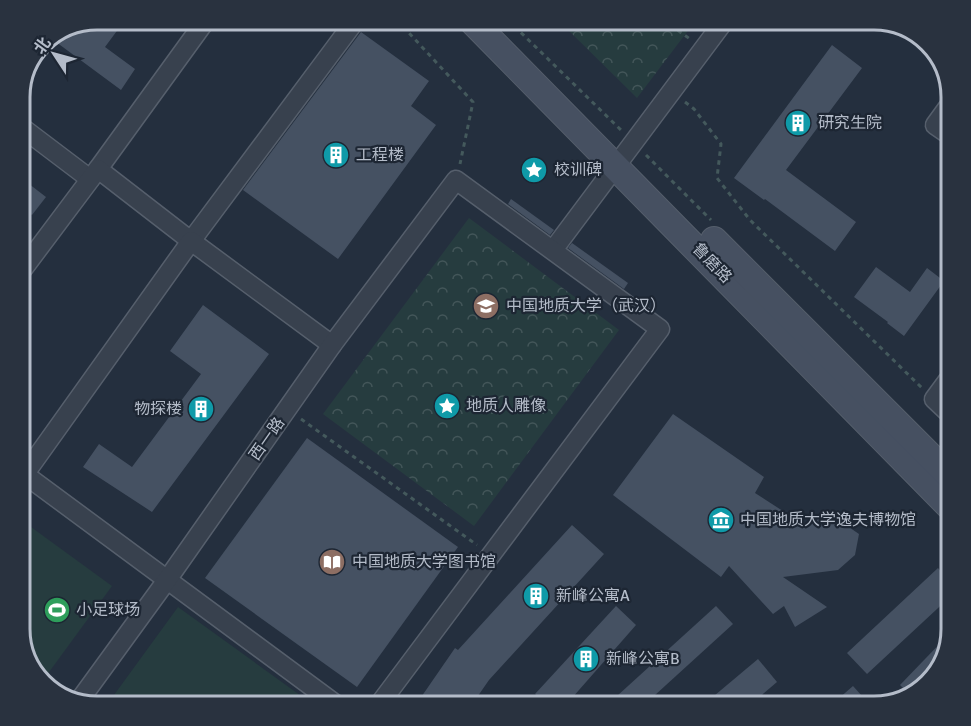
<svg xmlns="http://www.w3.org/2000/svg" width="971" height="726" font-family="Signika,'Noto Sans SC',sans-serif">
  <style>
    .forest { fill: url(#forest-crowns) }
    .pitch { fill: #263c3f }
    .building { fill: #455162 }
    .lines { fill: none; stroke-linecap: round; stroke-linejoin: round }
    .street-casing { stroke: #565f6c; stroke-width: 21 }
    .secondary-casing { stroke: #565f6c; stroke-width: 28 }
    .path { stroke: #44595c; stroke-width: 3; stroke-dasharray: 4.5 4.5; stroke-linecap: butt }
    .street { stroke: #38414e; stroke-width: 18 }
    .secondary { stroke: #465061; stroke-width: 26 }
    .labels { text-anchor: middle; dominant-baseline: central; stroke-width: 4.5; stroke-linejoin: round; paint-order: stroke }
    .poi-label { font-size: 16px; fill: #b4bcc9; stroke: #1d2633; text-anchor: start }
    .street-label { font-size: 16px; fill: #b4bcc9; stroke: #1d2633 }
    .rim { fill: none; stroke: #b4bcc9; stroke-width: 3 }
  </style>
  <defs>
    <pattern id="forest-crowns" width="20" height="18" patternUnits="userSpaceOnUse" patternTransform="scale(1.5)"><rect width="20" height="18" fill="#263c3f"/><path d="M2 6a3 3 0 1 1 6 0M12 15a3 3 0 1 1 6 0" fill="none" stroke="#435659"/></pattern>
  </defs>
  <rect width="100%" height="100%" fill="#242f3e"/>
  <g class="forest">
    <path d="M 558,20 L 696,20 L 637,98 Z"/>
    <path d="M 469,218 L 619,330 L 474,526 L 323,414 Z"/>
  </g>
  <g class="pitch">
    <path d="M 20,519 L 112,586 L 44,679 L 20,634 Z"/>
    <path d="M 178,607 L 315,706 L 106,706 Z"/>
  </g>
  <g class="building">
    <path d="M 97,20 L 125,20 L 105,47 L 135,69 L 121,90 L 56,42 L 64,32 Z"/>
    <path d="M 361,32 L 429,81 L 411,106 L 436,125 L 338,259 L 243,190 Z"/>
    <path d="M 832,45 L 862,68 L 786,170 L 856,222 L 835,251 L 765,199 L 764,200 L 734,178 Z"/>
    <path d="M 20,177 L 46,197 L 32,215 L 20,206 Z"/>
    <path d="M 511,199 L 554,230 L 550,235 L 508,204 Z"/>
    <path d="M 572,243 L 628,283 L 624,289 L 568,248 Z"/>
    <path d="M 876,267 L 910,292 L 927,268 L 944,281 L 904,336 L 887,323 L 888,322 L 854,297 Z"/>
    <path d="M 203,305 L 269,354 L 152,512 L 83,467 L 99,444 L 132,467 L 201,374 L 170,351 Z"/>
    <path d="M 673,414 L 764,477 L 755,493 L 803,524 L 819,519 L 840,521 L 859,534 L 855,555 L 838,570 L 783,577 L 827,607 L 795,627 L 784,606 L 773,614 L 729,566 L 721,577 L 613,495 Z"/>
    <path d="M 307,438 L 458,547 L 357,687 L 205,578 Z"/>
    <path d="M 572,525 L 604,554 L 489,680 L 471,706 L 415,706 L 455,648 L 458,650 Z"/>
    <path d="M 938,568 L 951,583 L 951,596 L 867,674 L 847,653 Z"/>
    <path d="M 616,606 L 636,625 L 565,706 L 549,706 L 535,694 Z"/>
    <path d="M 716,606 L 733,624 L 643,706 L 606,706 Z"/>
    <path d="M 950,633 L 935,677 L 911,696 L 900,685 Z"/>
    <path d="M 758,659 L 777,682 L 749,706 L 702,706 Z"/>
    <path d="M 853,686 L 871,706 L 830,706 Z"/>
  </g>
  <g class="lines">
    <defs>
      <g id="street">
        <path d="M 951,103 L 935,125 L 951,136"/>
        <path d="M 20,126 L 90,179"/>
        <path d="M 98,169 L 206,20"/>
        <path d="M 553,250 L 725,20"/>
        <path d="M 20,273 L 98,169 L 191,241 L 352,25"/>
        <path d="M 951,376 L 934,399 L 951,415"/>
        <path d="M 20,471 L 338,706"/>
        <path d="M 24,475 L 191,241 L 332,345"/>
        <path d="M 79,701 L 167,580 L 332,345 L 456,180 L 660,329 L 378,706"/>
      </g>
      <g id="secondary">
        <path d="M 471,20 L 951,508"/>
        <path d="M 714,240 L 951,477"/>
      </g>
    </defs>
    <use href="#street" class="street-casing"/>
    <use href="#secondary" class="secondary-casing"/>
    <g class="path">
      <path d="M 397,20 L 473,102 L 460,164"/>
      <path d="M 508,20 L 622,131"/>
      <path d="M 663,20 L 690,39"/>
      <path d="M 674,27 L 682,20"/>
      <path d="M 685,102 L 694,109 L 721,144 L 717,178 L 750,220 L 922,388"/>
      <path d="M 646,155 L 711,220"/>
      <path d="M 301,419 L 477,545"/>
    </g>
    <use href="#street" class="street"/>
    <use href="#secondary" class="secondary"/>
  </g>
  <defs>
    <symbol id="building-disc" viewBox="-11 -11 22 22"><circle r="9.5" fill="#0f9aa8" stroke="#1d2633"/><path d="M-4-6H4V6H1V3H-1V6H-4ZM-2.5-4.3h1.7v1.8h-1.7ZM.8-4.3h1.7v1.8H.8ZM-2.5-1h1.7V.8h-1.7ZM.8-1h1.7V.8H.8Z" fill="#fff"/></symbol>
    <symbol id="sight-disc" viewBox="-11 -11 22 22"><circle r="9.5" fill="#0f9aa8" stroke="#1d2633"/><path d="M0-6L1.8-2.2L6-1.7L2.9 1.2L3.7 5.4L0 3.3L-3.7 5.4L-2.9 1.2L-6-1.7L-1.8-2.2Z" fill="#fff"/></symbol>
    <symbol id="university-disc" viewBox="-11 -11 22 22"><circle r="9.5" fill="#8d6e63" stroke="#1d2633"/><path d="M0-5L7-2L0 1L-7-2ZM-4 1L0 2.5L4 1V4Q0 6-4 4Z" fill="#fff"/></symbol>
    <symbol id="museum-disc" viewBox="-11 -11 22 22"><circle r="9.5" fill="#0f9aa8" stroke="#1d2633"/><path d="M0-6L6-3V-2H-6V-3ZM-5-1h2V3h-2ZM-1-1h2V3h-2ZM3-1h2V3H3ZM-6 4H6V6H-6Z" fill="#fff"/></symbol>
    <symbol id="library-disc" viewBox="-11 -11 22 22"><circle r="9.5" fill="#8d6e63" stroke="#1d2633"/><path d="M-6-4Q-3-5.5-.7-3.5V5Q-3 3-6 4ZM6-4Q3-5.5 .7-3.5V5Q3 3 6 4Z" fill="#fff"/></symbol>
    <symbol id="stadium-disc" viewBox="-11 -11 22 22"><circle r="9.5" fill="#2e9e5b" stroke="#1d2633"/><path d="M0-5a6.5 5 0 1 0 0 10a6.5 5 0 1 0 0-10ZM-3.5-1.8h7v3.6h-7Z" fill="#fff"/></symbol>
  </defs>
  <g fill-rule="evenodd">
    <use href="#building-disc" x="783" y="108" width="30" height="30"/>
    <use href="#building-disc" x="321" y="140" width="30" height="30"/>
    <use href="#sight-disc" x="519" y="155" width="30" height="30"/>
    <use href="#university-disc" x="471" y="291" width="30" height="30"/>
    <use href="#sight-disc" x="432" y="391" width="30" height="30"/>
    <use href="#building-disc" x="186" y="394" width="30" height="30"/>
    <use href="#museum-disc" x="706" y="505" width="30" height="30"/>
    <use href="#library-disc" x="317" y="547" width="30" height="30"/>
    <use href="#building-disc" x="521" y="581" width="30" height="30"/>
    <use href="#stadium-disc" x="42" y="595" width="30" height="30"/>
    <use href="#building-disc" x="571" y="644" width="30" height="30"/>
  </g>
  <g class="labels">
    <g class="poi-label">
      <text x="818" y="123">研究生院</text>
      <text x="356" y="155">工程楼</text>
      <text x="554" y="170">校训碑</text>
      <text x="506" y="306">中国地质大学（武汉）</text>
      <text x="466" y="406">地质人雕像</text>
      <text x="182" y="409" text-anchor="end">物探楼</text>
      <text x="740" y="520">中国地质大学逸夫博物馆</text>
      <text x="352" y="562">中国地质大学图书馆</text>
      <text x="556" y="596">新峰公寓A</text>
      <text x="76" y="610">小足球场</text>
      <text x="606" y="659">新峰公寓B</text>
    </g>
    <g class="street-label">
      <text transform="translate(712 263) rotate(46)">鲁磨路</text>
      <text transform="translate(267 439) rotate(-55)">西一路</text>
    </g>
  </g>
  <path d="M0 0H971V726H0ZM97 30H874A67 67 0 0 1 941 97V629A67 67 0 0 1 874 696H97A67 67 0 0 1 30 629V97A67 67 0 0 1 97 30Z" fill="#29323f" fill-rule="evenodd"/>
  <path class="rim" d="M97 30H874A67 67 0 0 1 941 97V629A67 67 0 0 1 874 696H97A67 67 0 0 1 30 629V97A67 67 0 0 1 97 30Z"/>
  <g transform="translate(54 54) rotate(306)" stroke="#1d2633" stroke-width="4.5" paint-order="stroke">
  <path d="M0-4.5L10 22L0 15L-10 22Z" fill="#b4bcc9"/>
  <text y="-9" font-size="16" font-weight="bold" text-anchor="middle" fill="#b4bcc9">北</text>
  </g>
</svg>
